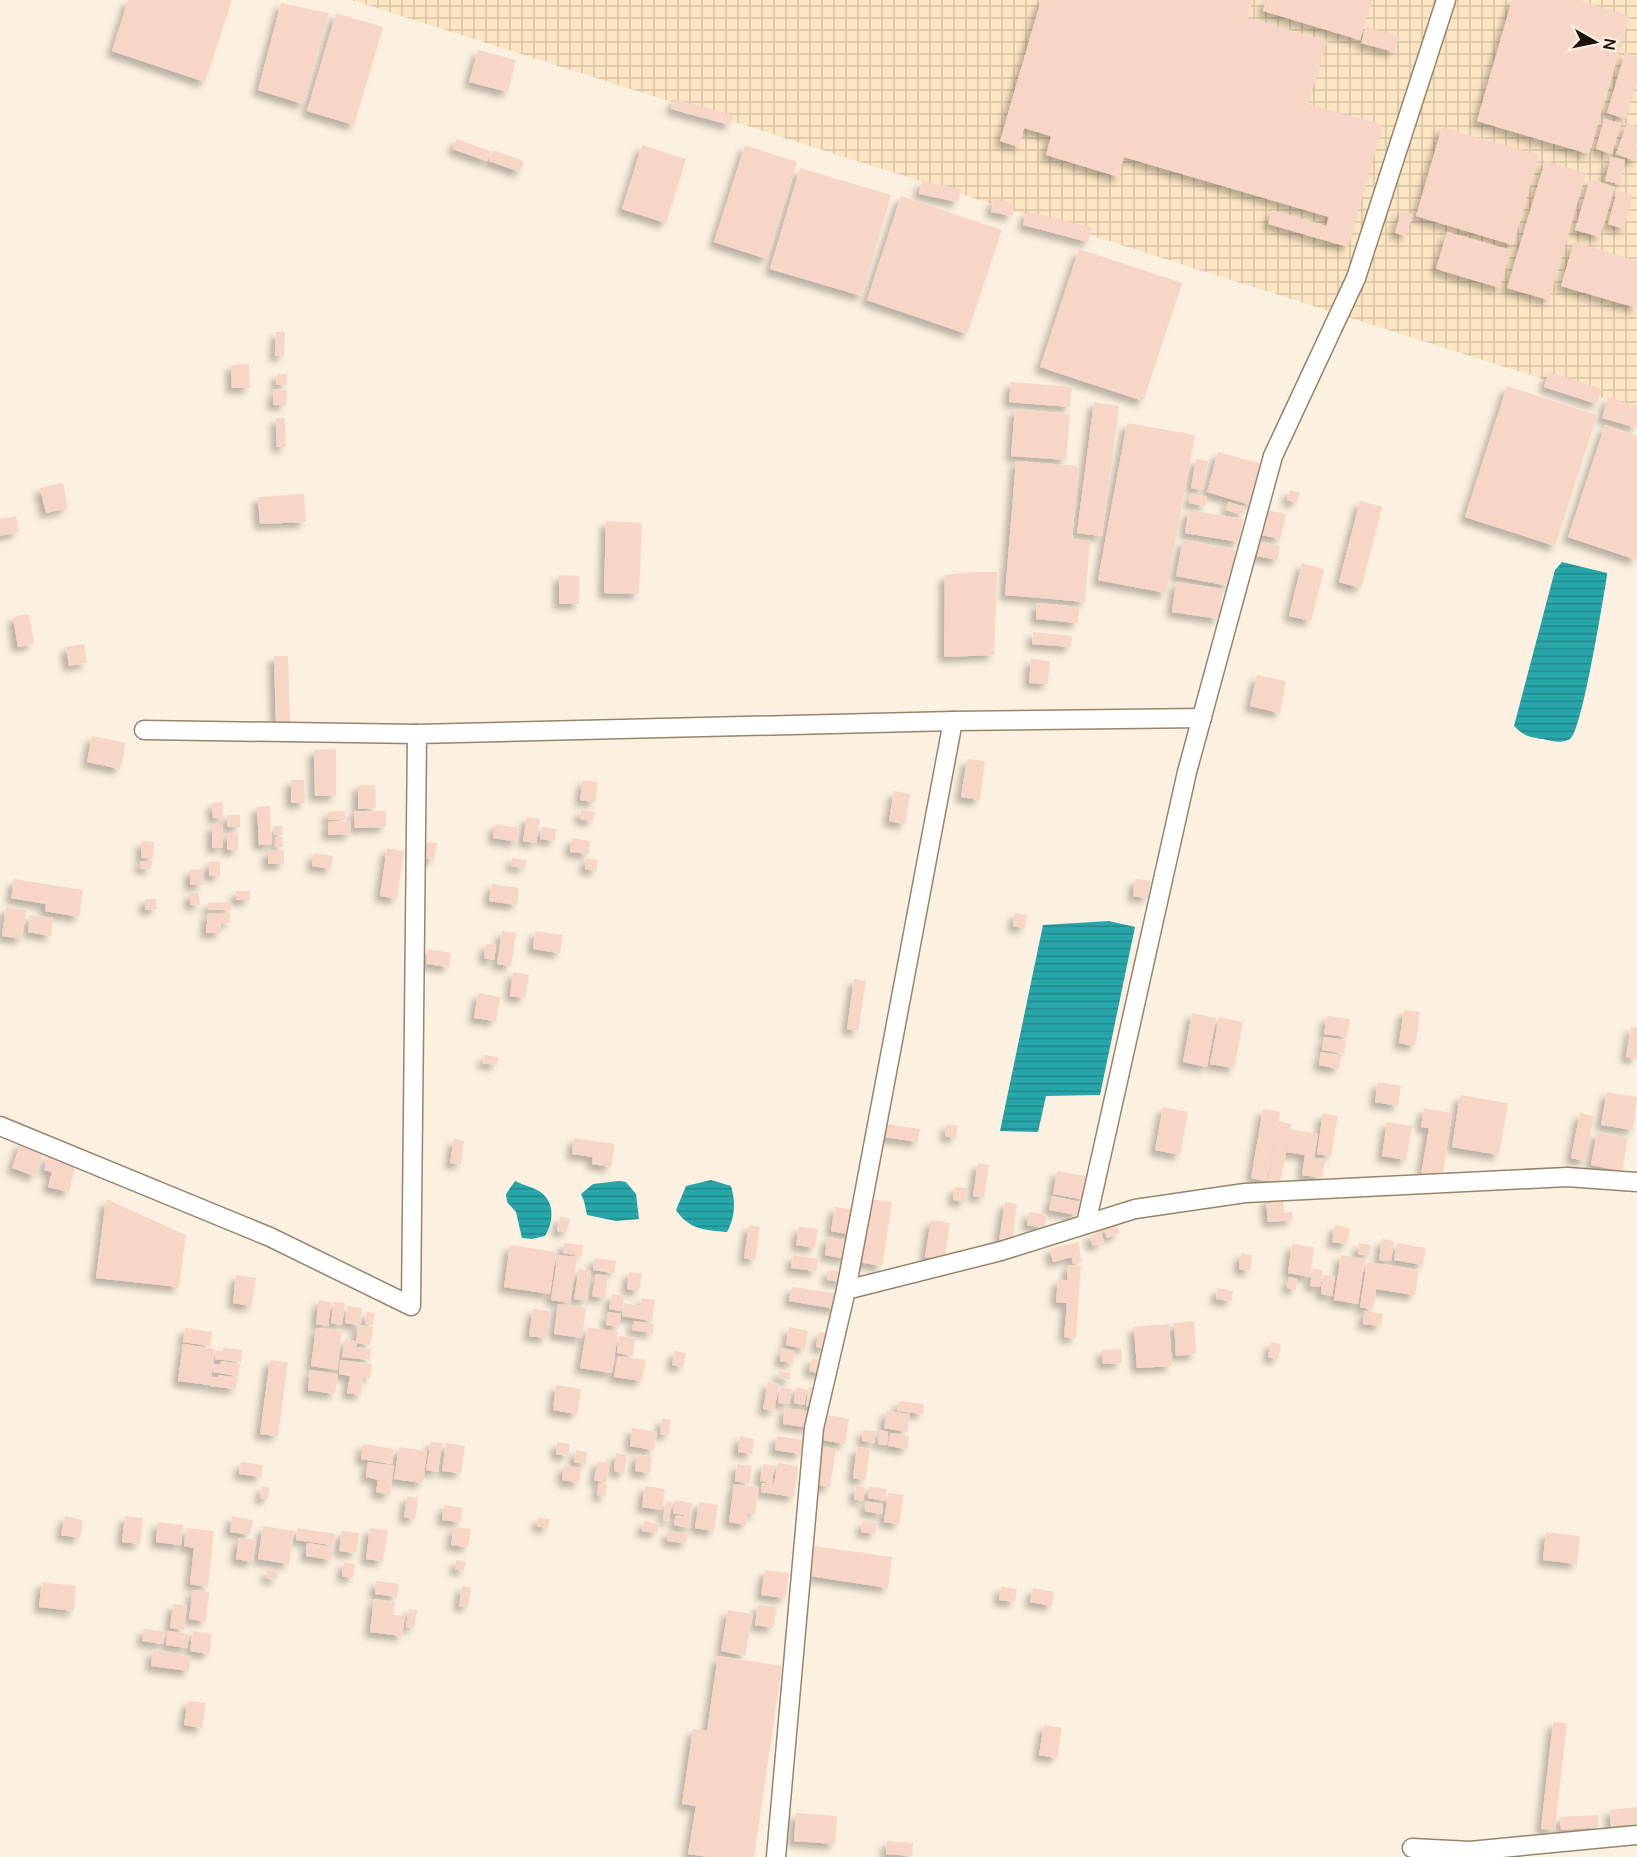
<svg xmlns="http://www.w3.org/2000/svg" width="1637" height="1857" font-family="Manrope,sans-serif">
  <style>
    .industrial { fill: url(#industrial-grid) }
    .water { fill: url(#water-rules) }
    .building { fill: #f7d6c8; filter: url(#shadow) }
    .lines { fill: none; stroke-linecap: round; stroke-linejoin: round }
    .minor-casing { stroke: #96856b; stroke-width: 21 }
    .minor { stroke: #fff; stroke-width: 18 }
  </style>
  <defs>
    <pattern id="industrial-grid" width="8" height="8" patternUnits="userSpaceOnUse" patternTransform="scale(1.5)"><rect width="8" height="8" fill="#fce5c3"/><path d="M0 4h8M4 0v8" fill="none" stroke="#d7c4a6"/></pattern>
    <pattern id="water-rules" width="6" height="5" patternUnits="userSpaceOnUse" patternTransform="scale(1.5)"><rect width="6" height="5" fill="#27a7aa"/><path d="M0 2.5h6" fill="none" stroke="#218789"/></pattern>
    <filter id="shadow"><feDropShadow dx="-5.5" dy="5.5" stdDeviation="3" flood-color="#0004"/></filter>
  </defs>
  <rect width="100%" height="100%" fill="#fcf1e0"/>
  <path class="industrial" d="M 351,0 L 1637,0 L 1637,409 Z"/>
  <g class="water">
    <path d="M 1562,562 L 1607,573 L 1607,576 C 1603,599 1582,732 1570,739 C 1562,744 1551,741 1543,739 C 1530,737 1523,736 1514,726 L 1555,570 Z"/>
    <path d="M 1109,921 L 1135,927 L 1100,1095 L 1046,1096 L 1038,1132 L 1000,1131 L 1043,925 Z"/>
    <path d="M 711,1180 L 731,1186 C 736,1203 735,1217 727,1232 C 705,1230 689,1230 676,1210 L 686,1186 Z"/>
    <path d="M 515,1181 C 523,1185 532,1187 539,1191 C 555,1201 554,1221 545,1236 L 532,1239 L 522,1238 L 516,1212 L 507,1202 L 506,1194 Z"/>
    <path d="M 619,1181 L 626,1182 L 636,1194 L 639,1219 L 616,1221 L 587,1215 L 584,1201 L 581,1194 L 593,1184 Z"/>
  </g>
  <g class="building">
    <path d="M 128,0 L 232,0 L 205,82 L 112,51 Z"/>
    <path d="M 1041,0 L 1252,0 L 1247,18 L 1327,41 L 1308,104 L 1383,125 L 1348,247 L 1268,224 L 1272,210 L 1326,226 L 1329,217 L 1124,157 L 1119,177 L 1046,155 L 1051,136 L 1024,128 L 1019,147 L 1000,141 Z"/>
    <path d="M 1266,0 L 1372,0 L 1360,40 L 1263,11 Z"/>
    <path d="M 1512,0 L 1576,0 L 1630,16 L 1589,154 L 1477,121 Z"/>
    <path d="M 281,3 L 329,13 L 303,104 L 258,90 Z"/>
    <path d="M 336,13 L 383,27 L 354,125 L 307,111 Z"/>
    <path d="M 1366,27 L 1399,36 L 1394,52 L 1361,43 Z"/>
    <path d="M 478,50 L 516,60 L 508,92 L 469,82 Z"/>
    <path d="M 1625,53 L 1637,57 L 1637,82 L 1626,119 L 1607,113 Z"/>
    <path d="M 674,99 L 733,115 L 730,125 L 671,109 Z"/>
    <path d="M 1604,119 L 1621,123 L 1612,154 L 1596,149 Z"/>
    <path d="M 1627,123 L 1637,127 L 1636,161 L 1616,154 Z"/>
    <path d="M 1442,127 L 1539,155 L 1513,245 L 1416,216 Z"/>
    <path d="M 457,139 L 490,151 L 487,161 L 453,149 Z"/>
    <path d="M 642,145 L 686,159 L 666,223 L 622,209 Z"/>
    <path d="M 745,145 L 797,162 L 767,259 L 714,242 Z"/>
    <path d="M 493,150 L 524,161 L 520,172 L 489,161 Z"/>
    <path d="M 1611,157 L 1625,160 L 1620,184 L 1605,181 Z"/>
    <path d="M 1545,161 L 1586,173 L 1549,300 L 1507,288 Z"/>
    <path d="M 800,168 L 891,195 L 862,296 L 770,269 Z"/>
    <path d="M 1590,179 L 1615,187 L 1600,237 L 1575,230 Z"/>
    <path d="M 922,181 L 961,189 L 958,202 L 919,194 Z"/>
    <path d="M 1617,191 L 1633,195 L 1624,229 L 1608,224 Z"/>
    <path d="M 901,196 L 1002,230 L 967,334 L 867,300 Z"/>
    <path d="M 994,199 L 1014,203 L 1012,216 L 991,212 Z"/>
    <path d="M 1027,211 L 1092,228 L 1088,242 L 1023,225 Z"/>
    <path d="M 1401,211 L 1413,214 L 1406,236 L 1395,233 Z"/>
    <path d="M 1447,232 L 1511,250 L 1500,288 L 1436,269 Z"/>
    <path d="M 1574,242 L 1637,261 L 1637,308 L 1561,286 Z"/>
    <path d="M 1079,249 L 1182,283 L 1143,401 L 1040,367 Z"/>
    <path d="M 276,332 L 285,332 L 284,356 L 275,356 Z"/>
    <path d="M 249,364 L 250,388 L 232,388 L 231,365 Z"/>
    <path d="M 1549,372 L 1602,389 L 1597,404 L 1544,387 Z"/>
    <path d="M 277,374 L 287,374 L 287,385 L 276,385 Z"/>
    <path d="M 1011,382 L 1072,387 L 1070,407 L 1009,402 Z"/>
    <path d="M 1507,386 L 1597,415 L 1555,546 L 1465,517 Z"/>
    <path d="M 274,389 L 287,390 L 286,405 L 273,405 Z"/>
    <path d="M 1608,397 L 1637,406 L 1637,428 L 1602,418 Z"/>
    <path d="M 1094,402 L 1119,406 L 1102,536 L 1077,533 Z"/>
    <path d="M 1015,409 L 1070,414 L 1066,460 L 1011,456 Z"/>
    <path d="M 276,418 L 285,418 L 286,447 L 277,447 Z"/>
    <path d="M 1127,423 L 1195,435 L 1166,593 L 1098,580 Z"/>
    <path d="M 1605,425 L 1637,436 L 1637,560 L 1568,537 Z"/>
    <path d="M 1218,452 L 1262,464 L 1251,505 L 1207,492 Z"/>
    <path d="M 1196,459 L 1208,461 L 1203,490 L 1191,488 Z"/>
    <path d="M 1016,461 L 1079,466 L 1072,539 L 1090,541 L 1085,602 L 1005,595 Z"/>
    <path d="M 63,483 L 68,508 L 46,513 L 40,488 Z"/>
    <path d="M 1290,490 L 1300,493 L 1296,503 L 1287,500 Z"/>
    <path d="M 1191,493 L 1207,497 L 1205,506 L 1189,503 Z"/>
    <path d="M 304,494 L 306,522 L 260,524 L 258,497 Z"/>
    <path d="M 1360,501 L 1382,507 L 1361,588 L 1339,582 Z"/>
    <path d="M 1228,502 L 1245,507 L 1244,515 L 1226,510 Z"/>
    <path d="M 1189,510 L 1243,519 L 1239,542 L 1185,533 Z"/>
    <path d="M 1267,510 L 1286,514 L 1280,539 L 1262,535 Z"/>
    <path d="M 16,516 L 19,532 L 0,536 L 0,519 Z"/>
    <path d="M 606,521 L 642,523 L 639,594 L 604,593 Z"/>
    <path d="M 1183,540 L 1236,550 L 1229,586 L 1176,576 Z"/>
    <path d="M 1260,542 L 1280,546 L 1278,560 L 1257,556 Z"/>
    <path d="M 1302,563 L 1324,569 L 1311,621 L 1289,616 Z"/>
    <path d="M 972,572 L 997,572 L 994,655 L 944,657 L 945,575 Z"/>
    <path d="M 559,575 L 579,576 L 579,604 L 559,604 Z"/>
    <path d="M 1176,582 L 1223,589 L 1219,619 L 1172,612 Z"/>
    <path d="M 1037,603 L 1079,607 L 1078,623 L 1036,619 Z"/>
    <path d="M 29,614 L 34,644 L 18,647 L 13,617 Z"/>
    <path d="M 1033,632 L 1072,636 L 1071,647 L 1032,644 Z"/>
    <path d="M 84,644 L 87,663 L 69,666 L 66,647 Z"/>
    <path d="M 274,656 L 288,656 L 290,722 L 276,722 Z"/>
    <path d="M 1031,659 L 1050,661 L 1048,684 L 1029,683 Z"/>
    <path d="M 1257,675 L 1286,681 L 1280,713 L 1250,706 Z"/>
    <path d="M 92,736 L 126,743 L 120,769 L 87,762 Z"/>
    <path d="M 336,749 L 336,796 L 315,796 L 314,750 Z"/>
    <path d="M 967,759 L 985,761 L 980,800 L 961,797 Z"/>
    <path d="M 291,780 L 304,780 L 305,803 L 291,803 Z"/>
    <path d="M 583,780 L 598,782 L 595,802 L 580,800 Z"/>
    <path d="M 358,785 L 375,785 L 376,808 L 358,809 Z"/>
    <path d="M 894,791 L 910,794 L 905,824 L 889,821 Z"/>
    <path d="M 223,802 L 223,818 L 213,818 L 212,803 Z"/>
    <path d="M 270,806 L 272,844 L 259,845 L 257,807 Z"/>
    <path d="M 581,810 L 595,812 L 593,821 L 580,819 Z"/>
    <path d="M 345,811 L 345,820 L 328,820 L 328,812 Z"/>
    <path d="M 354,811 L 386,811 L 386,827 L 355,828 Z"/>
    <rect x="227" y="815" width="13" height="12"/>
    <path d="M 527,817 L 540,819 L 536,843 L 523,841 Z"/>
    <path d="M 351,821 L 351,834 L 328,835 L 328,822 Z"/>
    <path d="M 495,824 L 519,828 L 517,842 L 493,838 Z"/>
    <path d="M 212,825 L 223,825 L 223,847 L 212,848 Z"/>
    <path d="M 274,826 L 282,826 L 283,835 L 274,835 Z"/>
    <path d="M 542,827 L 556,829 L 555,841 L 540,839 Z"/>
    <rect x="227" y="833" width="11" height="17"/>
    <path d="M 275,837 L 282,837 L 283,847 L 275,847 Z"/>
    <path d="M 572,838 L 590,841 L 589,854 L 570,852 Z"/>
    <path d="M 142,841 L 154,842 L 153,858 L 141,858 Z"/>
    <path d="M 427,842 L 437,843 L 434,860 L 425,858 Z"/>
    <path d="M 387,848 L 404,851 L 397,899 L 380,896 Z"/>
    <path d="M 284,850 L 284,864 L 268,864 L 268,851 Z"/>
    <path d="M 314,853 L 333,856 L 331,869 L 312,866 Z"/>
    <path d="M 512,858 L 526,860 L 525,868 L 511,866 Z"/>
    <path d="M 586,858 L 598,860 L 596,871 L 585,869 Z"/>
    <path d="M 140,861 L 152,861 L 151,869 L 140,868 Z"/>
    <path d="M 220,861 L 220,876 L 209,876 L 209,862 Z"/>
    <path d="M 202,869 L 203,885 L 190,885 L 190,870 Z"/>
    <path d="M 14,879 L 83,890 L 79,917 L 45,911 L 46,904 L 11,898 Z"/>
    <path d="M 1135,879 L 1151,881 L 1148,898 L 1133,896 Z"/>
    <path d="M 492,884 L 519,888 L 517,905 L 489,901 Z"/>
    <rect x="236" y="891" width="14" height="9"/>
    <path d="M 190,893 L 199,893 L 200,905 L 190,905 Z"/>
    <path d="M 145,899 L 156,899 L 157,909 L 145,910 Z"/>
    <path d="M 231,902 L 231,910 L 208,910 L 208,903 Z"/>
    <path d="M 6,907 L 26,910 L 22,939 L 2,936 Z"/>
    <path d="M 230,913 L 230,923 L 207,924 L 207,914 Z"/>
    <path d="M 1015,913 L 1027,915 L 1025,928 L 1013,926 Z"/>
    <path d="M 30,915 L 53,918 L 51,936 L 28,932 Z"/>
    <rect x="206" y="924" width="15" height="9"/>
    <path d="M 502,931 L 516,933 L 511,966 L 497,964 Z"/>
    <path d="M 535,931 L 563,935 L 560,953 L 533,949 Z"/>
    <path d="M 486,944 L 496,945 L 494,960 L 484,958 Z"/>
    <path d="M 428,949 L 451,953 L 449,967 L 426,964 Z"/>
    <path d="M 513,972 L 529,975 L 525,998 L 510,996 Z"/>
    <path d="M 854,979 L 866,981 L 858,1031 L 847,1029 Z"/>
    <path d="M 478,993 L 500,997 L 496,1021 L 474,1018 Z"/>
    <path d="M 1404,1010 L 1420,1012 L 1415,1046 L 1399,1043 Z"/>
    <path d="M 1192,1013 L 1216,1018 L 1207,1067 L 1183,1062 Z"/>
    <path d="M 1327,1016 L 1350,1019 L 1347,1037 L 1324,1034 Z"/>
    <path d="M 1219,1017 L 1243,1022 L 1234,1068 L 1210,1064 Z"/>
    <path d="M 1631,1027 L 1637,1028 L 1637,1059 L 1626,1057 Z"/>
    <path d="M 1324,1037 L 1346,1040 L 1344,1054 L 1322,1050 Z"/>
    <path d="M 1321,1052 L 1341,1055 L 1339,1069 L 1319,1065 Z"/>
    <path d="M 484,1055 L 498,1057 L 497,1065 L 483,1063 Z"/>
    <path d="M 1378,1082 L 1401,1086 L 1398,1106 L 1375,1102 Z"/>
    <path d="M 1607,1092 L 1637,1097 L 1633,1130 L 1601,1125 Z"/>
    <path d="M 1460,1095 L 1508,1103 L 1499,1155 L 1452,1147 Z"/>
    <path d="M 1163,1107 L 1188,1112 L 1180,1155 L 1155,1150 Z"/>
    <path d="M 1424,1108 L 1452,1113 L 1442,1178 L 1421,1175 L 1429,1128 L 1421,1127 Z"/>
    <path d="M 1263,1109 L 1280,1112 L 1278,1121 L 1291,1124 L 1290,1129 L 1318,1134 L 1314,1158 L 1325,1159 L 1322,1178 L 1302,1175 L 1305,1155 L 1287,1152 L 1288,1143 L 1280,1183 L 1268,1181 L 1276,1132 L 1267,1181 L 1251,1178 Z"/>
    <path d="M 1323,1113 L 1338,1116 L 1331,1156 L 1317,1154 Z"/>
    <path d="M 1580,1113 L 1594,1116 L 1585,1161 L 1571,1158 Z"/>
    <path d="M 1387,1122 L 1412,1126 L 1406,1160 L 1382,1156 Z"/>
    <path d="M 886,1124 L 920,1129 L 918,1142 L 884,1137 Z"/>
    <path d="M 947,1124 L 958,1126 L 956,1138 L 945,1136 Z"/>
    <path d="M 1597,1132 L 1628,1138 L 1622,1171 L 1591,1165 Z"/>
    <path d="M 574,1138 L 615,1144 L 611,1167 L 592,1164 L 593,1157 L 572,1154 Z"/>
    <path d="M 454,1139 L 464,1141 L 461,1164 L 450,1163 Z"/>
    <path d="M 21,1142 L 44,1150 L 35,1176 L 12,1168 Z"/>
    <path d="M 48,1155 L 76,1162 L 69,1192 L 48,1187 L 52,1172 L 44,1170 Z"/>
    <path d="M 978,1163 L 989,1165 L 984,1197 L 973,1196 Z"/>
    <path d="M 1057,1171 L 1090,1177 L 1085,1200 L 1053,1194 Z"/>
    <path d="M 955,1187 L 967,1188 L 965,1202 L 953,1200 Z"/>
    <path d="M 1052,1196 L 1080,1202 L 1078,1215 L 1049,1210 Z"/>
    <path d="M 1283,1198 L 1284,1213 L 1292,1212 L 1293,1220 L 1268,1222 L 1266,1199 Z"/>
    <path d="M 106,1199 L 186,1235 L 179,1287 L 96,1278 Z"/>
    <path d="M 868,1199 L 892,1202 L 882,1266 L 858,1262 Z"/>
    <path d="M 1005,1202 L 1017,1204 L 1012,1243 L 999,1241 Z"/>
    <path d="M 835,1207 L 857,1210 L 853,1235 L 831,1231 Z"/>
    <path d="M 1029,1212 L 1047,1215 L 1044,1228 L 1027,1225 Z"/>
    <path d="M 560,1217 L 570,1218 L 567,1232 L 557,1231 Z"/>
    <path d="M 931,1220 L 950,1223 L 944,1260 L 925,1257 Z"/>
    <path d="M 1116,1223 L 1120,1233 L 1107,1238 L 1103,1228 Z"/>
    <path d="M 749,1225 L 760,1227 L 755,1260 L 744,1258 Z"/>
    <path d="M 1335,1225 L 1350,1228 L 1347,1244 L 1332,1242 Z"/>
    <path d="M 799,1227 L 818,1229 L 815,1248 L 796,1245 Z"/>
    <path d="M 1101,1232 L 1104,1242 L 1093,1246 L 1089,1236 Z"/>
    <path d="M 828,1237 L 850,1241 L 847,1259 L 825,1255 Z"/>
    <path d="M 1382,1239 L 1394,1241 L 1391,1261 L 1379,1260 Z"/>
    <path d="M 1078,1242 L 1082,1261 L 1073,1264 L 1072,1257 L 1053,1262 L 1050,1249 Z"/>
    <path d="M 564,1243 L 583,1245 L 582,1256 L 563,1253 Z"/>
    <path d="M 1359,1243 L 1371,1245 L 1370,1255 L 1358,1254 Z"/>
    <path d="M 1397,1243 L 1426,1248 L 1423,1265 L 1394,1260 Z"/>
    <path d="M 1292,1244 L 1314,1247 L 1310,1277 L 1288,1273 Z"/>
    <path d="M 510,1245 L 556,1252 L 550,1294 L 504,1287 Z"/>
    <path d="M 1241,1253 L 1252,1255 L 1250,1271 L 1239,1269 Z"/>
    <path d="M 558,1255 L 577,1257 L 570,1303 L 551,1300 Z"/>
    <path d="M 793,1255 L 818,1259 L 816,1271 L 791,1268 Z"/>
    <path d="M 1341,1255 L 1365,1259 L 1358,1304 L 1334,1300 Z"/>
    <path d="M 595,1258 L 616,1261 L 614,1273 L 593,1270 Z"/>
    <path d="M 1367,1262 L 1419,1270 L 1415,1295 L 1376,1289 L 1373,1309 L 1360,1307 Z"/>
    <path d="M 1068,1265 L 1081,1266 L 1076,1338 L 1064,1337 L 1067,1303 L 1056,1302 L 1058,1280 L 1067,1280 Z"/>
    <path d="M 579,1269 L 591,1271 L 587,1300 L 574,1299 Z"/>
    <path d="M 1313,1269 L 1323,1270 L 1320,1287 L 1310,1286 Z"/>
    <path d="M 829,1270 L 844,1272 L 843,1282 L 827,1280 Z"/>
    <path d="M 629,1272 L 642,1274 L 639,1291 L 627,1289 Z"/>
    <path d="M 596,1274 L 608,1276 L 605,1298 L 592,1296 Z"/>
    <path d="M 236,1275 L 256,1278 L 252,1306 L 233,1303 Z"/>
    <path d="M 1323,1275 L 1335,1276 L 1332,1296 L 1321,1294 Z"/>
    <path d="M 1289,1277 L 1297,1279 L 1296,1290 L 1287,1288 Z"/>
    <path d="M 792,1287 L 840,1294 L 837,1309 L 789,1301 Z"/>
    <path d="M 1218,1288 L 1233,1291 L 1231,1301 L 1216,1299 Z"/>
    <path d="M 612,1294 L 624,1296 L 622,1311 L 609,1309 Z"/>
    <path d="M 641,1298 L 655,1300 L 652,1321 L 622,1316 L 624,1303 L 640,1306 Z"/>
    <path d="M 319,1300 L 331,1302 L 328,1326 L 316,1324 Z"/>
    <path d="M 334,1302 L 345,1303 L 342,1325 L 331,1323 Z"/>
    <path d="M 558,1304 L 586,1308 L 582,1338 L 554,1334 Z"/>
    <path d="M 347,1306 L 362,1308 L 360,1325 L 345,1323 Z"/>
    <path d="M 533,1309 L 551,1311 L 546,1338 L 529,1336 Z"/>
    <path d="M 1365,1311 L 1383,1314 L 1381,1326 L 1363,1324 Z"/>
    <path d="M 366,1312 L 375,1313 L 373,1325 L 365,1324 Z"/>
    <path d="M 608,1312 L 621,1314 L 619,1327 L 606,1325 Z"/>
    <path d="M 634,1321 L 654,1324 L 653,1333 L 632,1330 Z"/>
    <path d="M 1194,1321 L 1196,1354 L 1176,1356 L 1174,1323 Z"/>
    <path d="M 1169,1324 L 1172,1366 L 1137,1368 L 1134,1327 Z"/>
    <path d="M 358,1325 L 373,1327 L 370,1345 L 357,1343 L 356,1347 L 371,1349 L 370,1360 L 342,1357 L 345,1339 L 356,1341 Z"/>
    <path d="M 587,1327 L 618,1332 L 612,1373 L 580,1368 Z"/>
    <path d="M 789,1327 L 808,1331 L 805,1349 L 786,1345 Z"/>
    <path d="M 185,1328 L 212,1332 L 210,1346 L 183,1342 Z"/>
    <path d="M 316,1328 L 342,1331 L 337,1370 L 311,1366 Z"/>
    <path d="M 819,1332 L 830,1334 L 827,1349 L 816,1347 Z"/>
    <path d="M 619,1336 L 635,1338 L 633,1356 L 617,1353 Z"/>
    <path d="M 1271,1342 L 1281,1344 L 1278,1359 L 1268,1357 Z"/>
    <path d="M 183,1344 L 215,1349 L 210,1385 L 178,1381 Z"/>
    <path d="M 223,1348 L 242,1350 L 241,1362 L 215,1359 L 216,1350 L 223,1351 Z"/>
    <path d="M 782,1348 L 795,1351 L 793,1363 L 780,1361 Z"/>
    <path d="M 1121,1349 L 1122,1363 L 1103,1364 L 1102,1350 Z"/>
    <path d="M 675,1351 L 686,1353 L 683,1367 L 672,1365 Z"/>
    <path d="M 618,1356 L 646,1360 L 642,1381 L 614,1377 Z"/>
    <path d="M 812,1358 L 825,1360 L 823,1374 L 809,1371 Z"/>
    <path d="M 270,1360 L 288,1362 L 278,1436 L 260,1434 Z"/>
    <path d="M 341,1360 L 372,1364 L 370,1378 L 363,1377 L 361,1395 L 347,1393 L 350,1376 L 339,1374 Z"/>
    <path d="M 221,1361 L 240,1364 L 238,1376 L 213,1372 L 214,1364 L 220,1365 Z"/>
    <path d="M 310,1370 L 338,1374 L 335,1394 L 308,1390 Z"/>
    <path d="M 779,1371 L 791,1373 L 790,1380 L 778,1378 Z"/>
    <path d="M 218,1375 L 238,1378 L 236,1389 L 210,1386 L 212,1377 L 218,1378 Z"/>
    <path d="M 768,1382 L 779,1384 L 774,1411 L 763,1409 Z"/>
    <path d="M 556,1385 L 581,1389 L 577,1414 L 553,1410 Z"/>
    <path d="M 780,1387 L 792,1389 L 789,1404 L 778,1403 Z"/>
    <path d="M 796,1387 L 807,1390 L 804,1405 L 794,1403 Z"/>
    <path d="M 809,1387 L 819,1389 L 816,1408 L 806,1406 Z"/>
    <path d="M 899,1401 L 924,1404 L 923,1414 L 897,1411 Z"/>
    <path d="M 785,1408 L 813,1412 L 810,1428 L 783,1424 Z"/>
    <path d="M 887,1411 L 910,1414 L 907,1432 L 884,1428 Z"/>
    <path d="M 821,1414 L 849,1419 L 845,1444 L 817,1439 Z"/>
    <path d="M 662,1419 L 671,1420 L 669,1435 L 660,1434 Z"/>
    <path d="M 632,1428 L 657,1432 L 654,1450 L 630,1446 Z"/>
    <path d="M 863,1430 L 876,1431 L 874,1443 L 862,1441 Z"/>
    <path d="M 880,1430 L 888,1432 L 887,1445 L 878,1444 Z"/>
    <path d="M 891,1433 L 909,1436 L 907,1449 L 888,1446 Z"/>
    <path d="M 740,1436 L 754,1439 L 752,1454 L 738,1452 Z"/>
    <path d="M 777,1436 L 803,1440 L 801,1454 L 775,1450 Z"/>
    <path d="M 431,1442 L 442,1443 L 438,1472 L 426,1470 Z"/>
    <path d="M 557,1442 L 570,1444 L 568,1456 L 556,1454 Z"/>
    <path d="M 446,1443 L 465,1446 L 461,1473 L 442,1471 Z"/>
    <path d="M 363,1444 L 394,1449 L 392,1464 L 361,1459 Z"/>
    <path d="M 817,1446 L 836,1449 L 830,1487 L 811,1484 Z"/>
    <path d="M 399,1447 L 427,1451 L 423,1483 L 394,1479 Z"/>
    <path d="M 857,1447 L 870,1449 L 865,1480 L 853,1478 Z"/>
    <path d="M 576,1450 L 587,1452 L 586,1464 L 574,1462 Z"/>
    <path d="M 616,1453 L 627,1455 L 624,1473 L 614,1471 Z"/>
    <path d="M 637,1454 L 652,1457 L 650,1473 L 635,1471 Z"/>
    <path d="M 598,1461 L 610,1463 L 606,1483 L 594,1480 Z"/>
    <path d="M 241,1462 L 263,1465 L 261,1477 L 239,1474 Z"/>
    <path d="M 368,1462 L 394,1466 L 390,1495 L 376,1492 L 378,1480 L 366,1477 Z"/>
    <path d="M 778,1463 L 798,1466 L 794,1497 L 761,1492 L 762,1483 L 774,1484 Z"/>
    <path d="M 737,1464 L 752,1466 L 749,1484 L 735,1481 Z"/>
    <path d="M 763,1464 L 774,1466 L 772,1483 L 760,1481 Z"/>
    <path d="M 564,1465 L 581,1468 L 579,1483 L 562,1480 Z"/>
    <path d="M 599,1483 L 607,1484 L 605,1497 L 597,1495 Z"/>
    <path d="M 734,1484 L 759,1487 L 755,1514 L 748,1513 L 746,1525 L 729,1522 Z"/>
    <path d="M 262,1486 L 270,1488 L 268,1499 L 260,1498 Z"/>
    <path d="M 645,1486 L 665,1489 L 662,1510 L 642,1507 Z"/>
    <path d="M 856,1486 L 865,1488 L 863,1501 L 854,1499 Z"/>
    <path d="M 869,1486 L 887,1489 L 885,1501 L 868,1498 Z"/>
    <path d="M 888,1493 L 904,1495 L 899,1524 L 884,1522 Z"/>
    <path d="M 407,1496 L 418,1498 L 415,1519 L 404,1517 Z"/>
    <path d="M 675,1500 L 692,1503 L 690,1516 L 673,1513 Z"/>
    <path d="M 666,1501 L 672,1502 L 669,1521 L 663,1520 Z"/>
    <path d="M 866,1501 L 883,1504 L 882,1514 L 865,1511 Z"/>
    <path d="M 699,1502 L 718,1505 L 714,1531 L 695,1528 Z"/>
    <path d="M 444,1505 L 463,1508 L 461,1522 L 442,1520 Z"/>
    <path d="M 676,1515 L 691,1518 L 690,1528 L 674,1525 Z"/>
    <path d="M 65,1516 L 83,1520 L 80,1538 L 61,1535 Z"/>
    <path d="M 125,1516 L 143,1518 L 140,1544 L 122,1542 Z"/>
    <path d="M 232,1516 L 253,1520 L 250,1535 L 230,1532 Z"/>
    <path d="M 538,1518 L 550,1519 L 548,1528 L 537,1526 Z"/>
    <path d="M 644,1521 L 659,1524 L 657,1533 L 642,1531 Z"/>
    <path d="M 863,1521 L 877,1523 L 875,1534 L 861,1532 Z"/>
    <path d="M 158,1522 L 183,1525 L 181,1545 L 156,1542 Z"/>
    <path d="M 263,1526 L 294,1531 L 289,1564 L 258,1559 Z"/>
    <path d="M 454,1527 L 471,1529 L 468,1547 L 451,1545 Z"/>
    <path d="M 186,1528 L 214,1531 L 208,1587 L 190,1584 L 194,1548 L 184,1546 Z"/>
    <path d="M 298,1528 L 335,1534 L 333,1545 L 296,1540 Z"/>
    <path d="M 370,1528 L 388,1530 L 383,1561 L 366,1559 Z"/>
    <path d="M 342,1531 L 359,1533 L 356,1553 L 339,1551 Z"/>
    <path d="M 668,1531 L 688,1534 L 686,1543 L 667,1541 Z"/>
    <path d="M 1546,1532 L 1580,1536 L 1577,1564 L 1543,1560 Z"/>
    <path d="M 239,1538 L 256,1540 L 253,1562 L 236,1559 Z"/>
    <path d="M 307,1543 L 333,1547 L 331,1560 L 306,1556 Z"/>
    <path d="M 814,1546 L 892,1557 L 888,1588 L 810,1576 Z"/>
    <path d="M 456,1560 L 466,1562 L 464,1571 L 455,1569 Z"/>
    <path d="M 344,1562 L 355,1564 L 353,1578 L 342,1576 Z"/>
    <path d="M 267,1570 L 278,1572 L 277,1579 L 266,1578 Z"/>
    <path d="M 765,1570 L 789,1573 L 785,1598 L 761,1595 Z"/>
    <path d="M 376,1581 L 399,1584 L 397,1597 L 375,1594 Z"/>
    <path d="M 42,1582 L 76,1586 L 74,1611 L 39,1607 Z"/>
    <path d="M 462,1586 L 471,1587 L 468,1607 L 459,1606 Z"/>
    <path d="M 1001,1587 L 1017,1589 L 1015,1602 L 999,1600 Z"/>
    <path d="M 1033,1588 L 1054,1592 L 1052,1606 L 1030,1602 Z"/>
    <path d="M 193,1590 L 209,1592 L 206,1621 L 189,1619 Z"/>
    <path d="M 374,1599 L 395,1602 L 393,1615 L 405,1616 L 402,1636 L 370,1632 Z"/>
    <path d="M 173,1604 L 187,1606 L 184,1630 L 170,1628 Z"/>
    <path d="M 758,1605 L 777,1607 L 773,1628 L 755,1625 Z"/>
    <path d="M 409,1609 L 417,1610 L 414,1628 L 406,1627 Z"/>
    <path d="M 728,1610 L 753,1614 L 745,1656 L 721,1651 Z"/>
    <path d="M 144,1629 L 165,1632 L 163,1644 L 142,1641 Z"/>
    <path d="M 168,1631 L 189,1634 L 187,1648 L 166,1645 Z"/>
    <path d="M 193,1631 L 212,1634 L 209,1654 L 190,1651 Z"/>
    <path d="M 153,1650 L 191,1656 L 189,1671 L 151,1666 Z"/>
    <path d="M 718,1656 L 782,1666 L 754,1857 L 709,1857 L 688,1854 L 696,1806 L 682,1804 L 693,1729 L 707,1731 Z"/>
    <path d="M 188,1701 L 206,1703 L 202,1728 L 184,1725 Z"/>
    <path d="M 1553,1722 L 1567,1723 L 1555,1830 L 1541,1829 Z"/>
    <path d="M 1044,1725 L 1062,1728 L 1057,1758 L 1039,1755 Z"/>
    <path d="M 1637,1807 L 1637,1824 L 1611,1827 L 1610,1810 Z"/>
    <path d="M 796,1813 L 837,1816 L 835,1844 L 794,1841 Z"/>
    <path d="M 1598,1815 L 1599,1827 L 1561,1830 L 1560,1817 Z"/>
    <path d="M 887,1841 L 913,1843 L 912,1856 L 886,1854 Z"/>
  </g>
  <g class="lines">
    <defs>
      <g id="minor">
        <path d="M 144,730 L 417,734"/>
        <path d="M 0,1126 L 270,1237 L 411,1306 L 417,734 L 953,721 L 1202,718"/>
        <path d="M 1086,1224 L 1187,772 L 1273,456 L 1356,278 L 1446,0"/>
        <path d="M 846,1290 L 1001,1251 L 1135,1209 L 1245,1193 L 1567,1177 L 1637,1182"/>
        <path d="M 1412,1848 L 1470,1851 L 1637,1835"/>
        <path d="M 776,1857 L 814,1428 L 846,1290 L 953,721"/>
      </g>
    </defs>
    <use href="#minor" class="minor-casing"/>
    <use href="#minor" class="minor"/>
  </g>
  <g transform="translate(1595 42) rotate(99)" stroke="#fcf1e0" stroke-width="4.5" paint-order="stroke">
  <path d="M0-4.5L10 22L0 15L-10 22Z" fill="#1a1309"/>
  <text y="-9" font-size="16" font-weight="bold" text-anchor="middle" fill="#1a1309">N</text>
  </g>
</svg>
